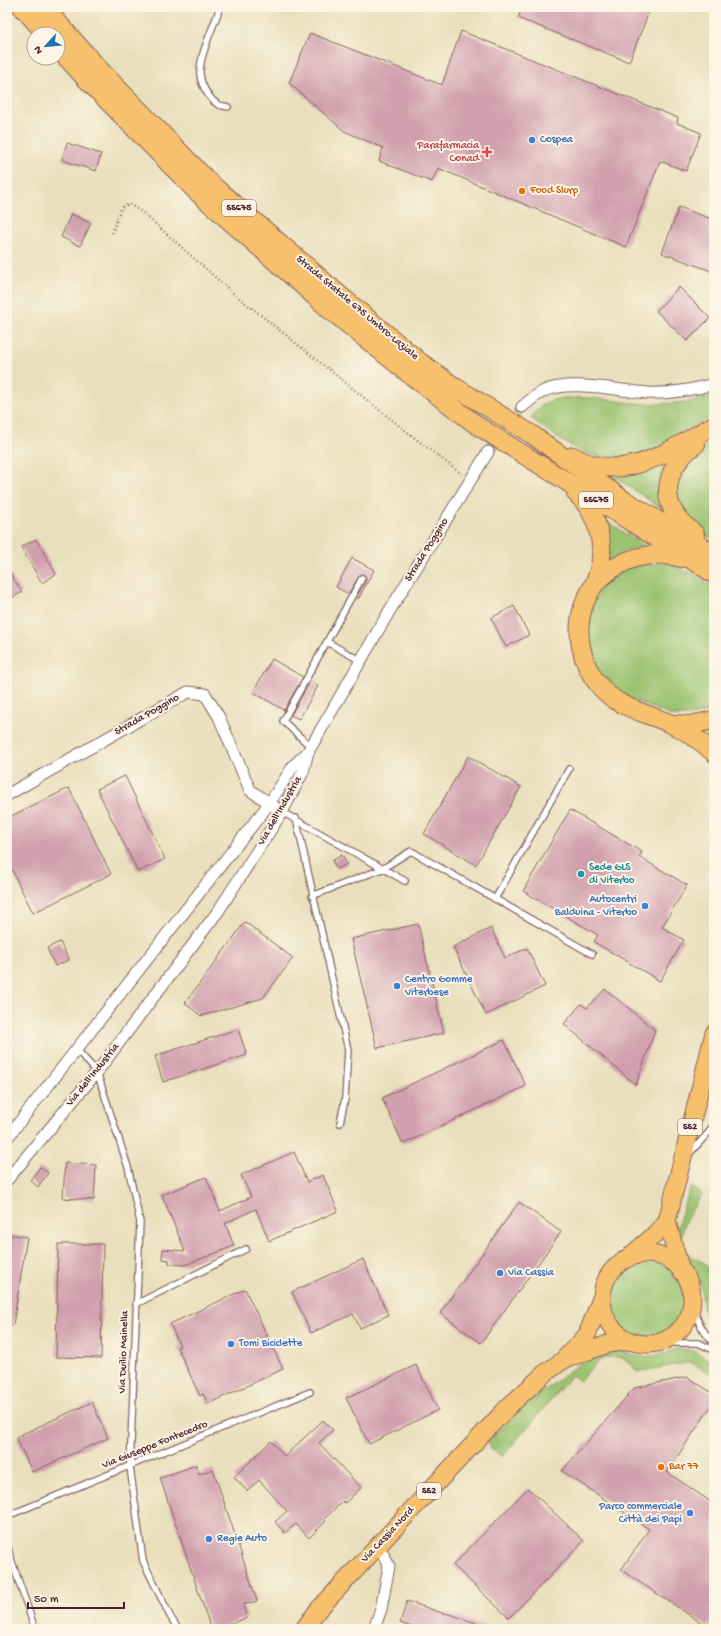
<svg xmlns="http://www.w3.org/2000/svg" width="721" height="1636" font-family="'Gochi Hand',sans-serif">
  <style>
    .green { fill: #9ac36f; stroke: #72714d }
    .building { fill: #d1a0af }
    .lines { fill: none; stroke-linecap: round; stroke-linejoin: round }
    .minor-tunnel { stroke: #c9b99f; stroke-width: 11; stroke-dasharray: 11 5.5; stroke-linecap: butt }
    .service-casing { stroke: #82625e; stroke-width: 8 }
    .minor-casing { stroke: #82625e; stroke-width: 13 }
    .primary-casing { stroke: #82625e; stroke-width: 19 }
    .trunk-casing { stroke: #82625e; stroke-width: 20 }
    .path { stroke: #82625e; stroke-width: 2.5; stroke-dasharray: 1 3; stroke-linecap: butt }
    .service { stroke: #fff; stroke-width: 5.5 }
    .minor { stroke: #fff; stroke-width: 11 }
    .primary { stroke: #f7c06c; stroke-width: 17 }
    .trunk { stroke: #f7c06c; stroke-width: 18 }
    .shop-dot { fill: #3f7fe0; stroke: #fcf5e5; stroke-width: 1.5 }
    .health-dot { fill: #e0444e; stroke: #fcf5e5; stroke-width: 1.5 }
    .food-dot { fill: #e8710a; stroke: #fcf5e5; stroke-width: 1.5 }
    .culture-dot { fill: #0f9aa8; stroke: #fcf5e5; stroke-width: 1.5 }
    .labels { text-anchor: middle; dominant-baseline: central; stroke-width: 4; stroke-linejoin: round; paint-order: stroke }
    .shield { fill: #fcf5e5; stroke: #7f5f63; stroke-width: 1 }
    .shield-label { font-size: 10px; font-weight: bold; fill: #4a1f2b }
    .shop-label { font-size: 11px; fill: #366cbe; stroke: #fcf5e5; text-anchor: start }
    .health-label { font-size: 11px; fill: #be3a42; stroke: #fcf5e5; text-anchor: end }
    .food-label { font-size: 11px; fill: #c56008; stroke: #fcf5e5; text-anchor: start }
    .street-label { font-size: 11px; fill: #4a1f2b; stroke: #fcf5e5 }
    .culture-label { font-size: 11px; fill: #0d838f; stroke: #fcf5e5; text-anchor: start }
  </style>
  <rect width="100%" height="100%" fill="#fcf5e5"/>
  <filter id="ink" filterUnits="userSpaceOnUse"><feTurbulence type="fractalNoise" baseFrequency=".025" numOctaves="2"/><feDisplacementMap in="SourceGraphic" scale="8" xChannelSelector="R" yChannelSelector="G"/><feConvolveMatrix kernelMatrix="1 2 1 2 8 2 1 2 1" color-interpolation-filters="sRGB"/></filter>
  <filter id="wash" filterUnits="userSpaceOnUse"><feTurbulence type="fractalNoise" baseFrequency=".012" numOctaves="4" result="noise"/><feDisplacementMap in="SourceGraphic" scale="16" xChannelSelector="R" yChannelSelector="G"/><feGaussianBlur stdDeviation="0.9" result="paint"/><feColorMatrix in="noise" values="0 0 0 0 0 0 0 0 0 0 0 0 0 0 0 0 0 1.4 0 .05"/><feComposite in="paint" operator="in"/></filter>
  <g filter="url(#wash)">
    <rect width="100%" height="100%" fill="#e9dfbc"/>
    <g class="green">
      <path d="M 714,396 L 714,416 C 697,425 680,435 663,445 C 657,448 651,453 644,454 C 596,468 567,446 531,418 C 534,414 537,409 541,406 C 564,388 621,404 650,404 C 672,404 693,402 714,396 Z"/>
      <path d="M 714,441 L 714,541 C 684,520 660,490 692,458 C 699,451 706,445 714,441 Z"/>
      <path d="M 671,455 L 667,512 L 607,472 Z"/>
      <path d="M 603,519 L 645,546 L 626,551 L 607,561 Z"/>
      <path d="M 670,563 L 714,585 L 714,711 L 690,716 L 672,716 L 619,694 L 604,680 L 590,652 L 587,631 L 591,609 L 601,587 L 631,565 Z"/>
      <path d="M 714,727 L 714,746 L 697,733 Z"/>
      <path d="M 691,1187 L 702,1194 C 692,1211 670,1236 689,1255 C 694,1260 703,1260 707,1266 C 716,1280 714,1312 714,1328 C 698,1312 705,1300 700,1282 C 696,1272 689,1266 684,1258 C 681,1253 677,1241 677,1234 C 677,1226 687,1195 691,1187 Z"/>
      <circle cx="646" cy="1299" r="38"/>
      <path d="M 679,1348 L 696,1352 L 714,1363 L 714,1376 L 691,1362 L 637,1372 C 617,1343 596,1360 580,1381 L 572,1375 L 503,1456 L 491,1448 L 488,1441 L 527,1404 L 591,1355 L 618,1351 L 637,1356 L 645,1357 L 666,1353 Z"/>
    </g>
    <g id="blocks">
      <g class="building">
        <path d="M 523,7 L 651,7 L 629,62 L 518,18 Z"/>
        <path d="M 461,31 L 678,118 L 677,123 L 701,133 L 686,171 L 660,161 L 626,247 L 438,168 L 432,182 L 379,161 L 383,148 L 344,131 L 289,83 L 310,33 L 442,85 Z"/>
        <path d="M 67,143 L 101,154 L 96,171 L 62,160 Z"/>
        <path d="M 679,207 L 714,220 L 714,272 L 662,253 Z"/>
        <path d="M 71,214 L 91,223 L 80,246 L 61,237 Z"/>
        <path d="M 679,287 L 710,318 L 687,341 L 656,311 Z"/>
        <path d="M 36,539 L 56,574 L 42,583 L 21,547 Z"/>
        <path d="M 352,558 L 374,570 L 358,599 L 356,598 L 366,580 L 364,575 L 362,574 L 359,576 L 348,594 L 336,587 Z"/>
        <path d="M 7,569 L 22,592 L 7,601 Z"/>
        <path d="M 514,606 L 529,635 L 506,647 L 491,618 Z"/>
        <path d="M 272,659 L 303,677 L 284,710 L 253,692 Z"/>
        <path d="M 310,681 L 318,686 L 299,719 L 291,715 Z"/>
        <path d="M 468,756 L 521,787 L 476,865 L 424,834 Z"/>
        <path d="M 125,776 L 165,859 L 138,872 L 97,789 Z"/>
        <path d="M 69,788 L 111,874 L 33,913 L 7,860 L 7,818 Z"/>
        <path d="M 570,810 L 642,852 L 639,857 L 687,885 L 662,927 L 684,940 L 660,981 L 594,942 L 598,935 L 523,891 Z"/>
        <path d="M 342,855 L 347,864 L 337,869 L 332,861 Z"/>
        <path d="M 245,922 L 293,958 L 263,998 L 201,1016 L 185,1003 Z"/>
        <path d="M 418,924 L 444,1033 L 377,1048 L 351,939 Z"/>
        <path d="M 491,928 L 505,958 L 527,948 L 545,986 L 486,1015 L 453,947 Z"/>
        <path d="M 60,942 L 69,960 L 55,966 L 47,948 Z"/>
        <path d="M 605,989 L 655,1030 L 636,1085 L 564,1024 L 581,1004 L 587,1008 Z"/>
        <path d="M 238,1029 L 247,1055 L 163,1082 L 155,1056 Z"/>
        <path d="M 504,1040 L 526,1086 L 403,1144 L 382,1098 Z"/>
        <path d="M 294,1152 L 307,1182 L 323,1175 L 338,1211 L 269,1241 L 256,1209 L 225,1223 L 234,1246 L 185,1265 L 169,1264 L 169,1260 L 162,1259 L 163,1249 L 185,1251 L 162,1195 L 206,1177 L 220,1211 L 251,1197 L 241,1175 Z"/>
        <path d="M 65,1163 L 96,1165 L 94,1200 L 63,1198 Z"/>
        <path d="M 40,1167 L 48,1173 L 38,1187 L 30,1180 Z"/>
        <path d="M 519,1202 L 561,1232 L 481,1343 L 440,1313 Z"/>
        <path d="M 7,1234 L 27,1237 L 13,1325 L 7,1325 Z"/>
        <path d="M 58,1244 L 103,1244 L 101,1358 L 56,1357 Z"/>
        <path d="M 363,1259 L 388,1315 L 360,1328 L 353,1314 L 311,1333 L 292,1292 Z"/>
        <path d="M 245,1289 L 283,1369 L 208,1404 L 203,1394 L 200,1396 L 177,1347 L 180,1346 L 170,1324 Z"/>
        <path d="M 416,1365 L 438,1410 L 369,1444 L 346,1398 Z"/>
        <path d="M 687,1377 L 714,1394 L 714,1402 L 667,1472 L 714,1504 L 714,1617 L 708,1627 L 621,1570 L 649,1529 L 562,1471 L 634,1388 Z"/>
        <path d="M 92,1402 L 108,1438 L 32,1472 L 16,1437 Z"/>
        <path d="M 323,1420 L 333,1430 L 319,1443 L 361,1488 L 345,1503 L 343,1501 L 324,1519 L 326,1521 L 309,1538 L 296,1524 L 285,1533 L 275,1522 L 287,1511 L 259,1480 L 247,1491 L 234,1477 L 271,1441 L 285,1456 Z"/>
        <path d="M 196,1465 L 199,1474 L 213,1469 L 257,1601 L 243,1605 L 247,1618 L 215,1629 L 211,1629 L 160,1478 Z"/>
        <path d="M 528,1488 L 584,1541 L 509,1618 L 453,1565 Z"/>
        <path d="M 407,1601 L 445,1614 L 446,1613 L 488,1627 L 488,1629 L 418,1629 L 400,1623 Z"/>
      </g>
    </g>
  </g>
  <g filter="url(#ink)">
    <use href="#blocks" fill-opacity="0" stroke="#82625e" stroke-width="1"/>
    <g class="lines">
      <path class="minor-tunnel" d="M 488,452 L 522,407"/>
      <defs>
        <g id="service">
          <path d="M 220,7 C 214,26 201,51 200,70 C 199,82 208,99 219,105 C 221,106 225,106 228,107"/>
          <path d="M 327,642 L 361,661"/>
          <path d="M 311,747 L 283,721 L 362,578"/>
          <path d="M 282,812 L 405,881"/>
          <path d="M 296,818 L 348,1050 L 345,1099 L 340,1123"/>
          <path d="M 312,896 L 382,869 L 411,851 L 592,954"/>
          <path d="M 495,899 L 569,769"/>
          <path d="M 77,1050 L 97,1072 L 128,1167 L 140,1222 L 130,1467 L 143,1561 L 170,1616 L 178,1629"/>
          <path d="M 690,1153 L 709,1132 L 714,1123"/>
          <path d="M 691,1298 C 695,1314 700,1331 714,1342"/>
          <path d="M 136,1304 L 246,1249"/>
          <path d="M 658,1343 L 698,1343 L 714,1350"/>
          <path d="M 7,1516 L 310,1392"/>
          <path d="M 7,1542 L 9,1553 L 35,1629"/>
        </g>
        <g id="minor">
          <path d="M 522,407 C 529,401 536,395 544,391 C 570,379 619,391 648,393 C 670,394 692,390 714,384"/>
          <path d="M 7,795 L 188,692 L 205,694 L 219,717 L 250,790 L 275,807"/>
          <path d="M 7,1138 L 269,804 L 294,765 L 308,752"/>
          <path d="M 7,1180 L 97,1072 L 219,910 L 282,812 L 303,772 L 308,752 L 390,610 L 488,452"/>
          <path d="M 374,1629 L 381,1609 L 389,1566 L 379,1546"/>
        </g>
        <g id="primary">
          <circle cx="647" cy="1299" r="45"/>
          <path d="M 629,1257 L 652,1237 L 667,1221"/>
          <path d="M 681,1271 L 667,1221 L 714,1033"/>
          <path d="M 566,1359 L 608,1344 L 630,1341"/>
          <path d="M 304,1629 L 318,1610 L 507,1408 L 544,1374 L 562,1361 L 587,1335 L 602,1296"/>
        </g>
        <g id="trunk">
          <path d="M 22,7 L 46,34"/>
          <path d="M 44,7 L 98,68 L 209,182 L 341,296 L 420,362 L 455,387 L 531,434 L 624,500 L 714,554"/>
          <path d="M 58,48 L 85,78 L 197,192 L 329,309 L 409,374 L 478,426 L 714,574"/>
          <path d="M 573,456 C 623,487 671,449 714,425"/>
          <path d="M 576,493 C 597,513 607,545 598,574 C 595,585 587,595 583,607 C 575,633 581,663 598,684 C 616,708 645,712 671,724 C 687,731 701,741 714,753"/>
          <path d="M 695,534 C 688,528 680,522 675,514 C 659,488 673,460 696,444"/>
          <path d="M 595,584 C 618,559 649,549 682,558"/>
          <path d="M 674,724 L 690,725 L 714,720"/>
        </g>
      </defs>
      <use href="#service" class="service-casing"/>
      <use href="#minor" class="minor-casing"/>
      <use href="#primary" class="primary-casing"/>
      <use href="#trunk" class="trunk-casing"/>
      <path class="path" d="M 112,233 L 121,208 L 129,204 L 143,213 L 233,293 L 421,443 L 462,474"/>
      <use href="#service" class="service"/>
      <use href="#minor" class="minor"/>
      <use href="#primary" class="primary"/>
      <use href="#trunk" class="trunk"/>
    </g>
  </g>
  <g class="shop-dot">
    <circle cx="532" cy="140" r="4"/>
    <circle cx="645" cy="906" r="4"/>
    <circle cx="397" cy="986" r="4"/>
    <circle cx="500" cy="1273" r="4"/>
    <circle cx="231" cy="1344" r="4"/>
    <circle cx="690" cy="1513" r="4"/>
    <circle cx="209" cy="1539" r="4"/>
  </g>
  <path class="health-dot" d="M485 146h4v4h4v4h-4v4h-4v-4h-4v-4h4z"/>
  <g class="food-dot">
    <circle cx="522" cy="191" r="4"/>
    <circle cx="661" cy="1467" r="4"/>
  </g>
  <circle class="culture-dot" cx="581" cy="874" r="4"/>
  <g class="labels">
    <g class="shield">
      <rect x="222" y="200" width="34" height="16" rx="3"/>
      <rect x="579" y="492" width="34" height="16" rx="3"/>
      <rect x="678" y="1119" width="24" height="16" rx="3"/>
      <rect x="417" y="1483" width="24" height="16" rx="3"/>
    </g>
    <g class="shield-label">
      <text x="239" y="208">SS675</text>
      <text x="596" y="500">SS675</text>
      <text x="690" y="1127">SS2</text>
      <text x="429" y="1491">SS2</text>
    </g>
    <g class="shop-label">
      <text x="540" y="140">Cospea</text>
      <text x="637" y="900" text-anchor="end">Autocentri<tspan x="637" dy="13">Balduina - Viterbo</tspan></text>
      <text x="405" y="980">Centro Gomme<tspan x="405" dy="13">Viterbese</tspan></text>
      <text x="508" y="1273">Via Cassia</text>
      <text x="239" y="1344">Tomi Biciclette</text>
      <text x="682" y="1507" text-anchor="end">Parco commerciale<tspan x="682" dy="13">Città dei Papi</tspan></text>
      <text x="217" y="1539">Regie Auto</text>
    </g>
    <g class="health-label">
      <text x="479" y="146">Parafarmacia<tspan x="479" dy="13">Conad</tspan></text>
    </g>
    <g class="food-label">
      <text x="530" y="191">Food Slurp</text>
      <text x="669" y="1467">Bar 77</text>
    </g>
    <g class="street-label">
      <text transform="translate(357 308) rotate(40)">Strada Statale 675 Umbro-Laziale</text>
      <text transform="translate(427 550) rotate(-58)">Strada Poggino</text>
      <text transform="translate(147 715) rotate(-30)">Strada Poggino</text>
      <text transform="translate(280 811) rotate(-60)">Via dell'Industria</text>
      <text transform="translate(93 1075) rotate(-51)">Via dell'Industria</text>
      <text transform="translate(124 1352) rotate(-88)">Via Duilio Mainella</text>
      <text transform="translate(155 1445) rotate(-22)">Via Giuseppe Fontecedro</text>
      <text transform="translate(388 1535) rotate(-47)">Via Cassia Nord</text>
    </g>
    <g class="culture-label">
      <text x="589" y="868">Sede GLS<tspan x="589" dy="13">di Viterbo</tspan></text>
    </g>
  </g>
  <rect width="721" height="1636" fill="none" stroke="#fcf5e5" stroke-width="24"/>
  <g transform="translate(46 46) rotate(243)"><circle r="19" fill="#fcf5e5" stroke="#b59f9b"/>
  <path d="M0-3L7 15L0 10L-7 15Z" fill="#1f6fb2"/>
  <text y="-6" font-size="11" font-weight="bold" text-anchor="middle" fill="#4a1f2b">N</text>
  </g>
  <path d="M28 1602v6h96v-6" fill="none" stroke="#4a1f2b" stroke-width="2"/>
  <text x="34" y="1602" font-size="12" fill="#4a1f2b" stroke="#fcf5e5" stroke-width="3" paint-order="stroke">50 m</text>
</svg>
